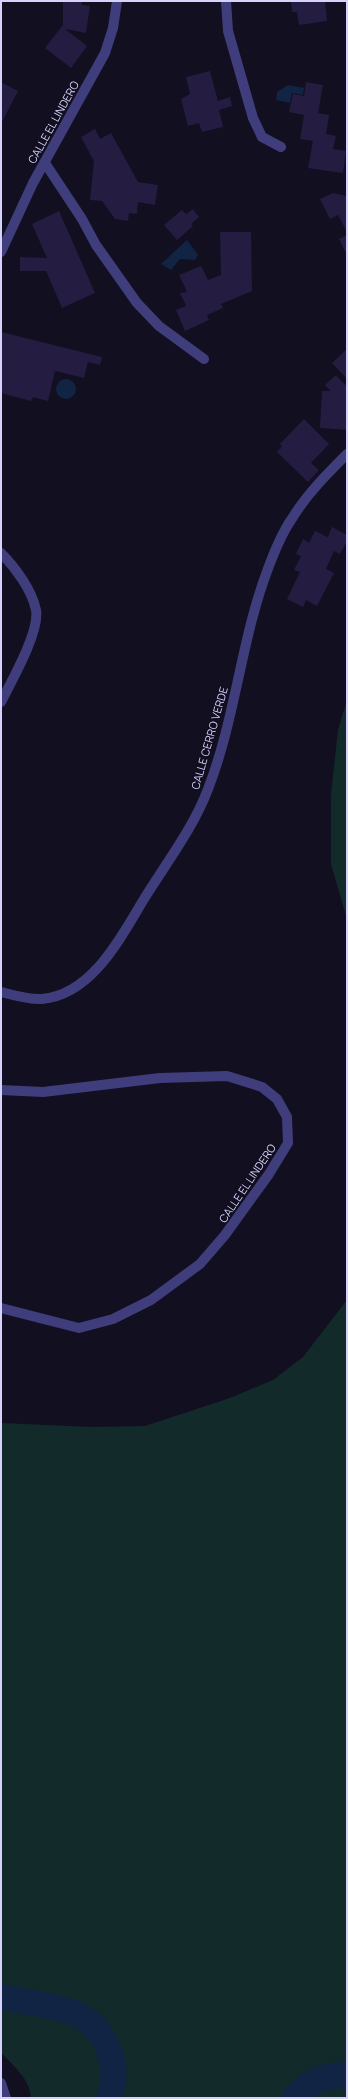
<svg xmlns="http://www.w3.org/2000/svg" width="348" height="2099" font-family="Manrope,sans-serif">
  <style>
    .green { fill: #122b2a }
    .water { fill: #112444 }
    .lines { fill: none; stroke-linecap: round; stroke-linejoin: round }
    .river { stroke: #112444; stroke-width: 26 }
    .building { fill: #241c41 }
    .minor { stroke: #403d7d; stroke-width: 10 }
    .labels { text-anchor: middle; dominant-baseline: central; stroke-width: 3; stroke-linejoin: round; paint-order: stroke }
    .street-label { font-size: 11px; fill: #d7d2fc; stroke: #120f21 }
  </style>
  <rect width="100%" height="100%" fill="#120f21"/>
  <g class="green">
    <path d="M 347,700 L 347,919 L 331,864 L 331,794 L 338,730 Z"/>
    <path d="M 347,1300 L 347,2098 L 31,2098 C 30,2079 13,2065 1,2053 L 1,1423 L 91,1427 L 145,1426 L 230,1398 L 273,1380 L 303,1357 Z"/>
  </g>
  <g class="water">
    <path d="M 288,85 L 304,88 L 303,95 L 292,93 L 290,103 L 276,100 L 277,92 Z"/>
    <path d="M 187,240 L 198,255 L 195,260 L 180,259 L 171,270 L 161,264 Z"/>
    <circle cx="66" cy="389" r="10"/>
  </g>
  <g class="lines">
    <g class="river">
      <path d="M 1,1997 C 24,2002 51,2004 74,2013 C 107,2028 121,2065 109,2098"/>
      <path d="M 295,2098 C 307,2083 328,2072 347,2076"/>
    </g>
  </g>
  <g class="building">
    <path d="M 63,1 L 82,1 L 82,5 L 90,6 L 86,33 L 65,29 L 87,46 L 71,68 L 45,48 L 63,25 Z"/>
    <path d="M 291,1 L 325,1 L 327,21 L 299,25 L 297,12 L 292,12 Z"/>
    <path d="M 210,71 L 218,101 L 230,97 L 232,106 L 219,110 L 223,127 L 202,132 L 199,123 L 188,126 L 181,99 L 190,94 L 186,77 Z"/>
    <path d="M 1,82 L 18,91 L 1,124 Z"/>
    <path d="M 306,82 L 323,85 L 318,113 L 329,115 L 326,134 L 336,136 L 333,149 L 346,151 L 343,173 L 308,168 L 313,141 L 300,139 L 304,115 L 289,112 L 293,94 L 304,96 Z"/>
    <path d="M 95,129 L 100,139 L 111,133 L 138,182 L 158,185 L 155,205 L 138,202 L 137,214 L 129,213 L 128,221 L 115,219 L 102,201 L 90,200 L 94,161 L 81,137 Z"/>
    <path d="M 333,193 L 347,196 L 347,232 L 338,215 L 330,219 L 320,199 Z"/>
    <path d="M 193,209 L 199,217 L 191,224 L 193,226 L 177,240 L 164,225 L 182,210 L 186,214 Z"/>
    <path d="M 59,211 L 95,293 L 62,308 L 46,271 L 20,271 L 20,257 L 47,258 L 32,224 Z"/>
    <path d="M 220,232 L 251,232 L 252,291 L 221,304 L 223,308 L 207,315 L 209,320 L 185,331 L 176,310 L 186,306 L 180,293 L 187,292 L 179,275 L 201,266 L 208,280 L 221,275 Z"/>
    <path d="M 347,235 L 347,255 L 339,239 Z"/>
    <path d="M 1,332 L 102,357 L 100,365 L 88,362 L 84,378 L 55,371 L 48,401 L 33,397 L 31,401 L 1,393 Z"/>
    <path d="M 347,349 L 347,379 L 332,363 Z"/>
    <path d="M 336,375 L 345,385 L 347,383 L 347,430 L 320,428 L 322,391 L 331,391 L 325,385 Z"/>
    <path d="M 304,419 L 329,444 L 311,463 L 319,470 L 308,482 L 277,452 L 282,446 L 280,444 Z"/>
    <path d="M 332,527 L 347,535 L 347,541 L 340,554 L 334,551 L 326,569 L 334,573 L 317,606 L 306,600 L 303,607 L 287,599 L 300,572 L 294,570 L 301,556 L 296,554 L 303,539 L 309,543 L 315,531 L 328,537 Z"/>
  </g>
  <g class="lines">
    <g class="minor">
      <path d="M 226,1 L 228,31 L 253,118 L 262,137 L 281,147"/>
      <path d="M 45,163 L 82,219 L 96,245 L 137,303 L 159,326 L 204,359"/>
      <path d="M 1,252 L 33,183 L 105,53 L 113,28 L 117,1"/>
      <path d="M 1,553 C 15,567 32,590 36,610 C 40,632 11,682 1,702"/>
      <path d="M 1,992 C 13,995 29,1000 42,999 C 92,995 121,937 144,899 C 166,863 193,829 208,789 C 236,717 241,638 269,566 C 275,550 283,531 293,517 C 307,494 328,473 347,454"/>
      <path d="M 1,1090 L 43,1092 L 160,1078 L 227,1076 L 262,1087 L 277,1099 L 287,1117 L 288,1143 L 269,1174 L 225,1235 L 200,1264 L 151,1300 L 113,1319 L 79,1328 L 1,1308"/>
      <path d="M 1,2083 L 6,2098"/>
    </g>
  </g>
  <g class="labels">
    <g class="street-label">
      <text transform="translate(53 122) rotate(-61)">CALLE EL LINDERO</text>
      <text transform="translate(209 738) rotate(-74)">CALLE CERRO VERDE</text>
      <text transform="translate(247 1183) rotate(-56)">CALLE EL LINDERO</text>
    </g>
  </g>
  <rect width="348" height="2099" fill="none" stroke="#d7d2fc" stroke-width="4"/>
</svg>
